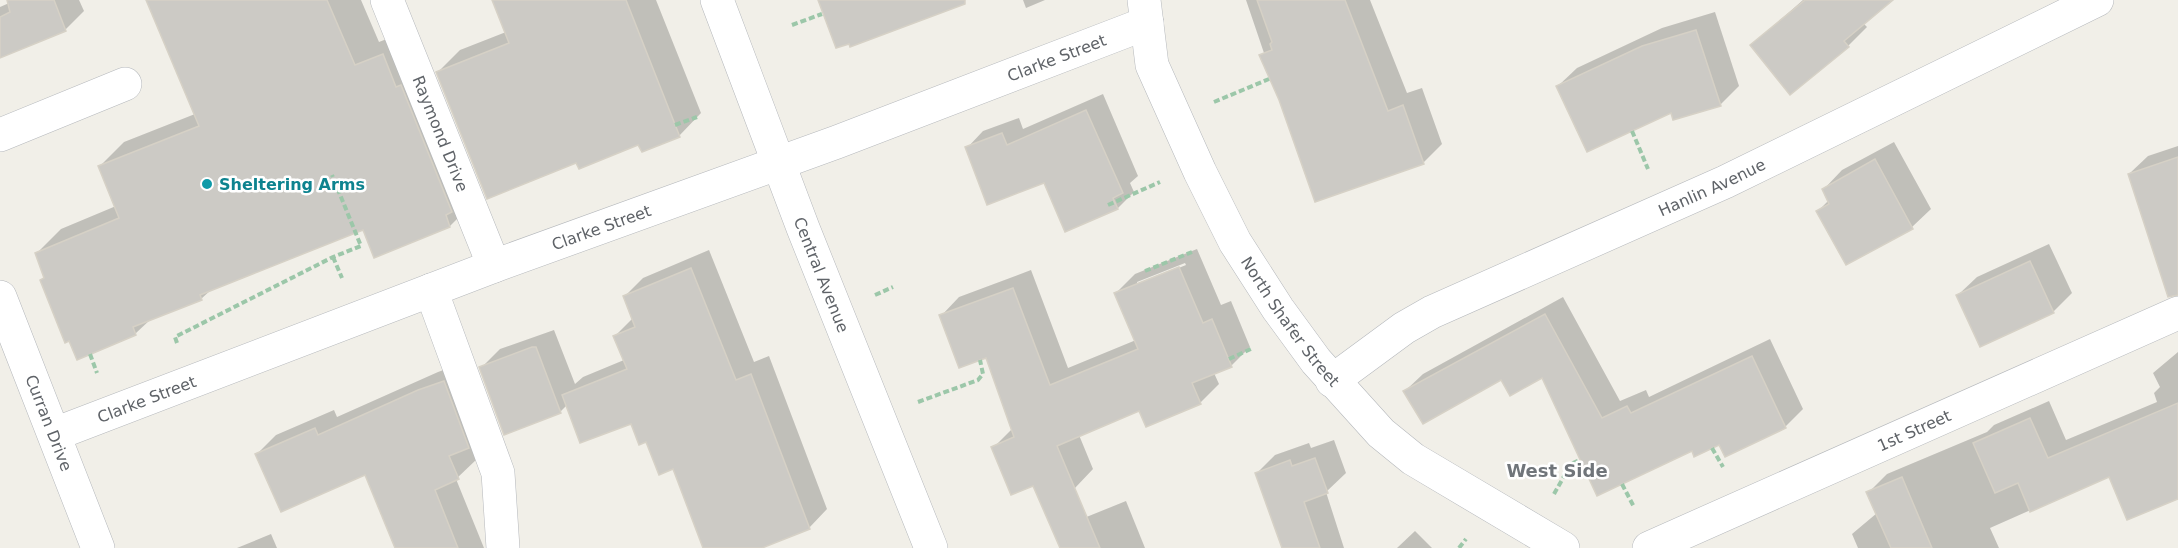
<svg xmlns="http://www.w3.org/2000/svg" width="2178" height="548" font-family="'DejaVu Sans',sans-serif">
  <style>
    .shadow { fill: #0003; fill-rule: evenodd }
    .building { fill: #cccac5; stroke: #d6d1c6; stroke-width: 1.5 }
    .lines { fill: none; stroke-linecap: round; stroke-linejoin: round }
    .minor-casing { stroke: #b5b8bc; stroke-width: 34 }
    .path { stroke: #9cc7a9; stroke-width: 4; stroke-dasharray: 6 3; stroke-linecap: butt }
    .minor { stroke: #fff; stroke-width: 33 }
    .culture-dot { fill: #0f9aa8; stroke: #fff; stroke-width: 2 }
    .labels { text-anchor: middle; dominant-baseline: central; stroke-width: 5; stroke-linejoin: round; paint-order: stroke }
    .street-label { font-size: 16px; fill: #5f6368; stroke: #fff }
    .culture-label { font-size: 16px; font-weight: bold; fill: #0d838f; stroke: #fff; text-anchor: start }
    .neighbourhood-label { font-size: 18px; font-weight: bold; fill: #70757a; stroke: #fff }
  </style>
  <rect width="100%" height="100%" fill="#f1efe8"/>
  <g class="shadow">
    <path d="M 16,0 L 79,0 L 84,11 L 65,30 L 0,56 L 0,7 Z"/>
    <path d="M 150,0 L 361,0 L 379,42 L 407,31 L 474,202 L 450,226 L 364,228 L 212,289 L 201,299 L 152,318 L 135,334 L 41,280 L 45,276 L 37,253 L 61,229 L 116,206 L 100,166 L 124,142 L 195,114 Z"/>
    <path d="M 500,0 L 656,0 L 701,113 L 679,136 L 639,143 L 577,161 L 438,72 L 460,50 L 506,32 Z"/>
    <path d="M 1023,0 L 1045,0 L 1026,8 Z"/>
    <path d="M 1246,0 L 1370,0 L 1407,93 L 1422,88 L 1442,144 L 1423,163 L 1281,100 L 1261,55 L 1264,53 Z"/>
    <path d="M 1803,0 L 1885,0 L 1863,23 L 1867,27 L 1848,46 L 1790,93 L 1752,45 Z"/>
    <path d="M 1715,12 L 1739,86 L 1720,105 L 1672,111 L 1558,86 L 1577,68 L 1662,28 Z"/>
    <path d="M 1103,94 L 1138,176 L 1130,183 L 1134,192 L 1118,208 L 967,148 L 983,131 L 1019,118 L 1023,129 Z"/>
    <path d="M 1894,142 L 1931,209 L 1912,227 L 1818,211 L 1829,200 L 1824,189 L 1842,170 Z"/>
    <path d="M 2178,146 L 2178,242 L 2129,174 L 2148,156 Z"/>
    <path d="M 2049,244 L 2072,293 L 2053,312 L 1958,295 L 1977,277 Z"/>
    <path d="M 1197,249 L 1221,305 L 1231,301 L 1250,347 L 1231,366 L 1214,373 L 1219,384 L 1200,403 L 1140,410 L 1079,435 L 1093,469 L 1075,488 L 1034,484 L 993,448 L 1012,429 L 987,356 L 941,316 L 959,297 L 1031,270 L 1068,368 L 1136,340 L 1116,293 L 1135,274 ZM 1185,263 L 1186,265 L 1137,285 L 1137,282 Z"/>
    <path d="M 709,250 L 754,362 L 769,356 L 827,509 L 809,528 L 757,548 L 721,548 L 674,467 L 631,422 L 567,405 L 560,412 L 481,368 L 500,349 L 554,330 L 575,384 L 583,377 L 624,360 L 615,336 L 633,318 L 625,296 L 643,278 Z"/>
    <path d="M 1563,297 L 1620,401 L 1646,390 L 1649,397 L 1770,339 L 1803,409 L 1785,427 L 1692,449 L 1597,494 L 1543,376 L 1502,378 L 1405,391 L 1423,374 Z"/>
    <path d="M 2178,352 L 2178,497 L 2110,475 L 1990,528 L 1999,548 L 1858,548 L 1852,534 L 1877,513 L 1868,493 L 1887,474 L 1987,432 L 1994,425 L 2049,401 L 2066,440 L 2157,402 L 2154,393 L 2160,387 L 2153,373 Z"/>
    <path d="M 463,363 L 477,459 L 456,479 L 484,548 L 396,548 L 366,473 L 257,454 L 276,435 L 334,410 L 337,417 L 438,372 Z"/>
    <path d="M 1334,440 L 1346,473 L 1326,492 L 1344,548 L 1284,548 L 1256,474 L 1275,455 L 1309,443 L 1311,448 Z"/>
    <path d="M 1126,501 L 1145,548 L 1064,548 L 1079,520 Z"/>
    <path d="M 1415,531 L 1432,548 L 1397,548 Z"/>
    <path d="M 271,534 L 277,548 L 237,548 Z"/>
  </g>
  <g class="building">
    <path d="M 7,0 L 54,0 L 66,31 L 0,58 L 0,17 L 10,12 Z"/>
    <path d="M 146,0 L 327,0 L 355,65 L 383,54 L 396,87 L 401,85 L 452,212 L 446,215 L 450,227 L 374,258 L 363,230 L 200,295 L 202,300 L 133,327 L 136,335 L 77,360 L 69,341 L 65,343 L 40,280 L 44,278 L 35,253 L 119,218 L 98,166 L 199,126 Z"/>
    <path d="M 492,0 L 626,0 L 680,137 L 642,152 L 638,145 L 579,169 L 576,163 L 487,199 L 436,72 L 509,43 Z"/>
    <path d="M 818,0 L 965,0 L 965,4 L 850,47 L 849,44 L 836,48 Z"/>
    <path d="M 1257,0 L 1345,0 L 1388,111 L 1403,105 L 1424,164 L 1315,202 L 1279,100 L 1259,55 L 1272,50 L 1270,44 L 1272,42 Z"/>
    <path d="M 1805,0 L 1893,0 L 1844,41 L 1849,47 L 1790,95 L 1750,45 Z"/>
    <path d="M 1696,30 L 1721,106 L 1673,120 L 1671,113 L 1587,152 L 1556,86 L 1642,46 Z"/>
    <path d="M 1086,110 L 1123,193 L 1113,198 L 1118,209 L 1065,232 L 1044,183 L 987,205 L 965,147 L 1002,133 L 1007,145 Z"/>
    <path d="M 2178,157 L 2178,295 L 2168,297 L 2128,174 Z"/>
    <path d="M 1875,159 L 1913,229 L 1846,265 L 1816,211 L 1829,204 L 1822,189 Z"/>
    <path d="M 2030,261 L 2054,313 L 1980,347 L 1956,295 Z"/>
    <path d="M 1179,267 L 1203,323 L 1212,319 L 1232,367 L 1192,383 L 1201,404 L 1146,427 L 1139,411 L 1057,446 L 1100,548 L 1060,548 L 1033,486 L 1011,495 L 991,447 L 1014,437 L 986,358 L 959,368 L 939,315 L 1013,288 L 1050,385 L 1138,349 L 1114,293 Z"/>
    <path d="M 691,268 L 736,380 L 751,374 L 810,529 L 762,548 L 703,548 L 673,469 L 659,475 L 646,442 L 639,445 L 631,424 L 580,443 L 562,395 L 627,369 L 613,336 L 635,327 L 623,296 Z"/>
    <path d="M 1545,314 L 1602,418 L 1627,406 L 1631,413 L 1752,356 L 1786,428 L 1725,457 L 1719,445 L 1694,457 L 1692,451 L 1597,496 L 1542,378 L 1510,396 L 1501,380 L 1423,424 L 1403,391 Z"/>
    <path d="M 532,347 L 536,347 L 561,413 L 504,435 L 479,367 Z"/>
    <path d="M 444,381 L 469,448 L 449,456 L 459,479 L 435,490 L 458,548 L 395,548 L 365,475 L 281,512 L 255,454 L 315,428 L 318,435 L 418,390 Z"/>
    <path d="M 2178,403 L 2178,499 L 2127,520 L 2109,477 L 2030,512 L 2018,483 L 1995,493 L 1973,443 L 2030,418 L 2048,458 Z"/>
    <path d="M 1315,458 L 1328,493 L 1304,502 L 1320,548 L 1282,548 L 1255,473 L 1290,460 L 1292,466 Z"/>
    <path d="M 1902,477 L 1932,548 L 1891,548 L 1866,492 Z"/>
  </g>
  <g class="lines">
    <defs>
      <g id="minor">
        <path id="s1" d="M 387,0 L 494,266"/>
        <path id="s2" d="M 717,0 L 803,228 L 931,548"/>
        <path id="s3" d="M 1144,0 L 1152,65 L 1200,172 L 1235,242 L 1278,309 L 1316,361 L 1381,433 L 1413,459 L 1563,548"/>
        <path d="M 0,135 L 125,84"/>
        <path d="M 431,290 L 498,473 L 503,548"/>
        <path id="s4" d="M 0,297 L 98,548"/>
        <path id="s5" d="M 1332,381 L 1404,328 L 1432,312 L 1725,182 L 2097,0"/>
        <path id="s6" d="M 55,434 L 494,266 L 837,142 L 1147,23"/>
        <path id="s7" d="M 1649,548 L 2178,313"/>
      </g>
    </defs>
    <use href="#minor" class="minor-casing"/>
    <g class="path">
      <path d="M 792,25 L 822,14"/>
      <path d="M 1214,102 L 1269,79"/>
      <path d="M 675,125 L 697,117"/>
      <path d="M 1632,131 L 1648,169"/>
      <path d="M 1108,205 L 1160,182"/>
      <path d="M 333,257 L 342,278"/>
      <path d="M 1145,271 L 1192,252"/>
      <path d="M 875,295 L 893,287"/>
      <path d="M 177,343 L 175,337 L 333,257 L 361,246 L 332,175"/>
      <path d="M 90,354 L 97,373"/>
      <path d="M 1229,359 L 1253,348"/>
      <path d="M 918,402 L 978,380 L 983,374 L 980,360"/>
      <path d="M 1712,448 L 1723,467"/>
      <path d="M 1622,484 L 1634,507"/>
      <path d="M 1554,494 L 1571,464 L 1580,460"/>
      <path d="M 1459,548 L 1466,539"/>
    </g>
    <use href="#minor" class="minor"/>
  </g>
  <circle class="culture-dot" cx="207" cy="184" r="6"/>
  <g class="labels">
    <g class="street-label">
      <text stroke="none"><textPath href="#s6" startOffset="1070">Clarke Street</textPath></text>
      <text stroke="none"><textPath href="#s1" startOffset="144">Raymond Drive</textPath></text>
      <text stroke="none"><textPath href="#s5" startOffset="428">Hanlin Avenue</textPath></text>
      <text stroke="none"><textPath href="#s6" startOffset="584">Clarke Street</textPath></text>
      <text stroke="none"><textPath href="#s2" startOffset="294">Central Avenue</textPath></text>
      <text stroke="none"><textPath href="#s3" startOffset="358">North Shafer Street</textPath></text>
      <text stroke="none"><textPath href="#s6" startOffset="98">Clarke Street</textPath></text>
      <text stroke="none"><textPath href="#s4" startOffset="135">Curran Drive</textPath></text>
      <text stroke="none"><textPath href="#s7" startOffset="290">1st Street</textPath></text>
    </g>
    <g class="culture-label">
      <text x="219" y="184">Sheltering Arms</text>
    </g>
    <g class="neighbourhood-label">
      <text x="1557" y="470">West Side</text>
    </g>
  </g>
</svg>
